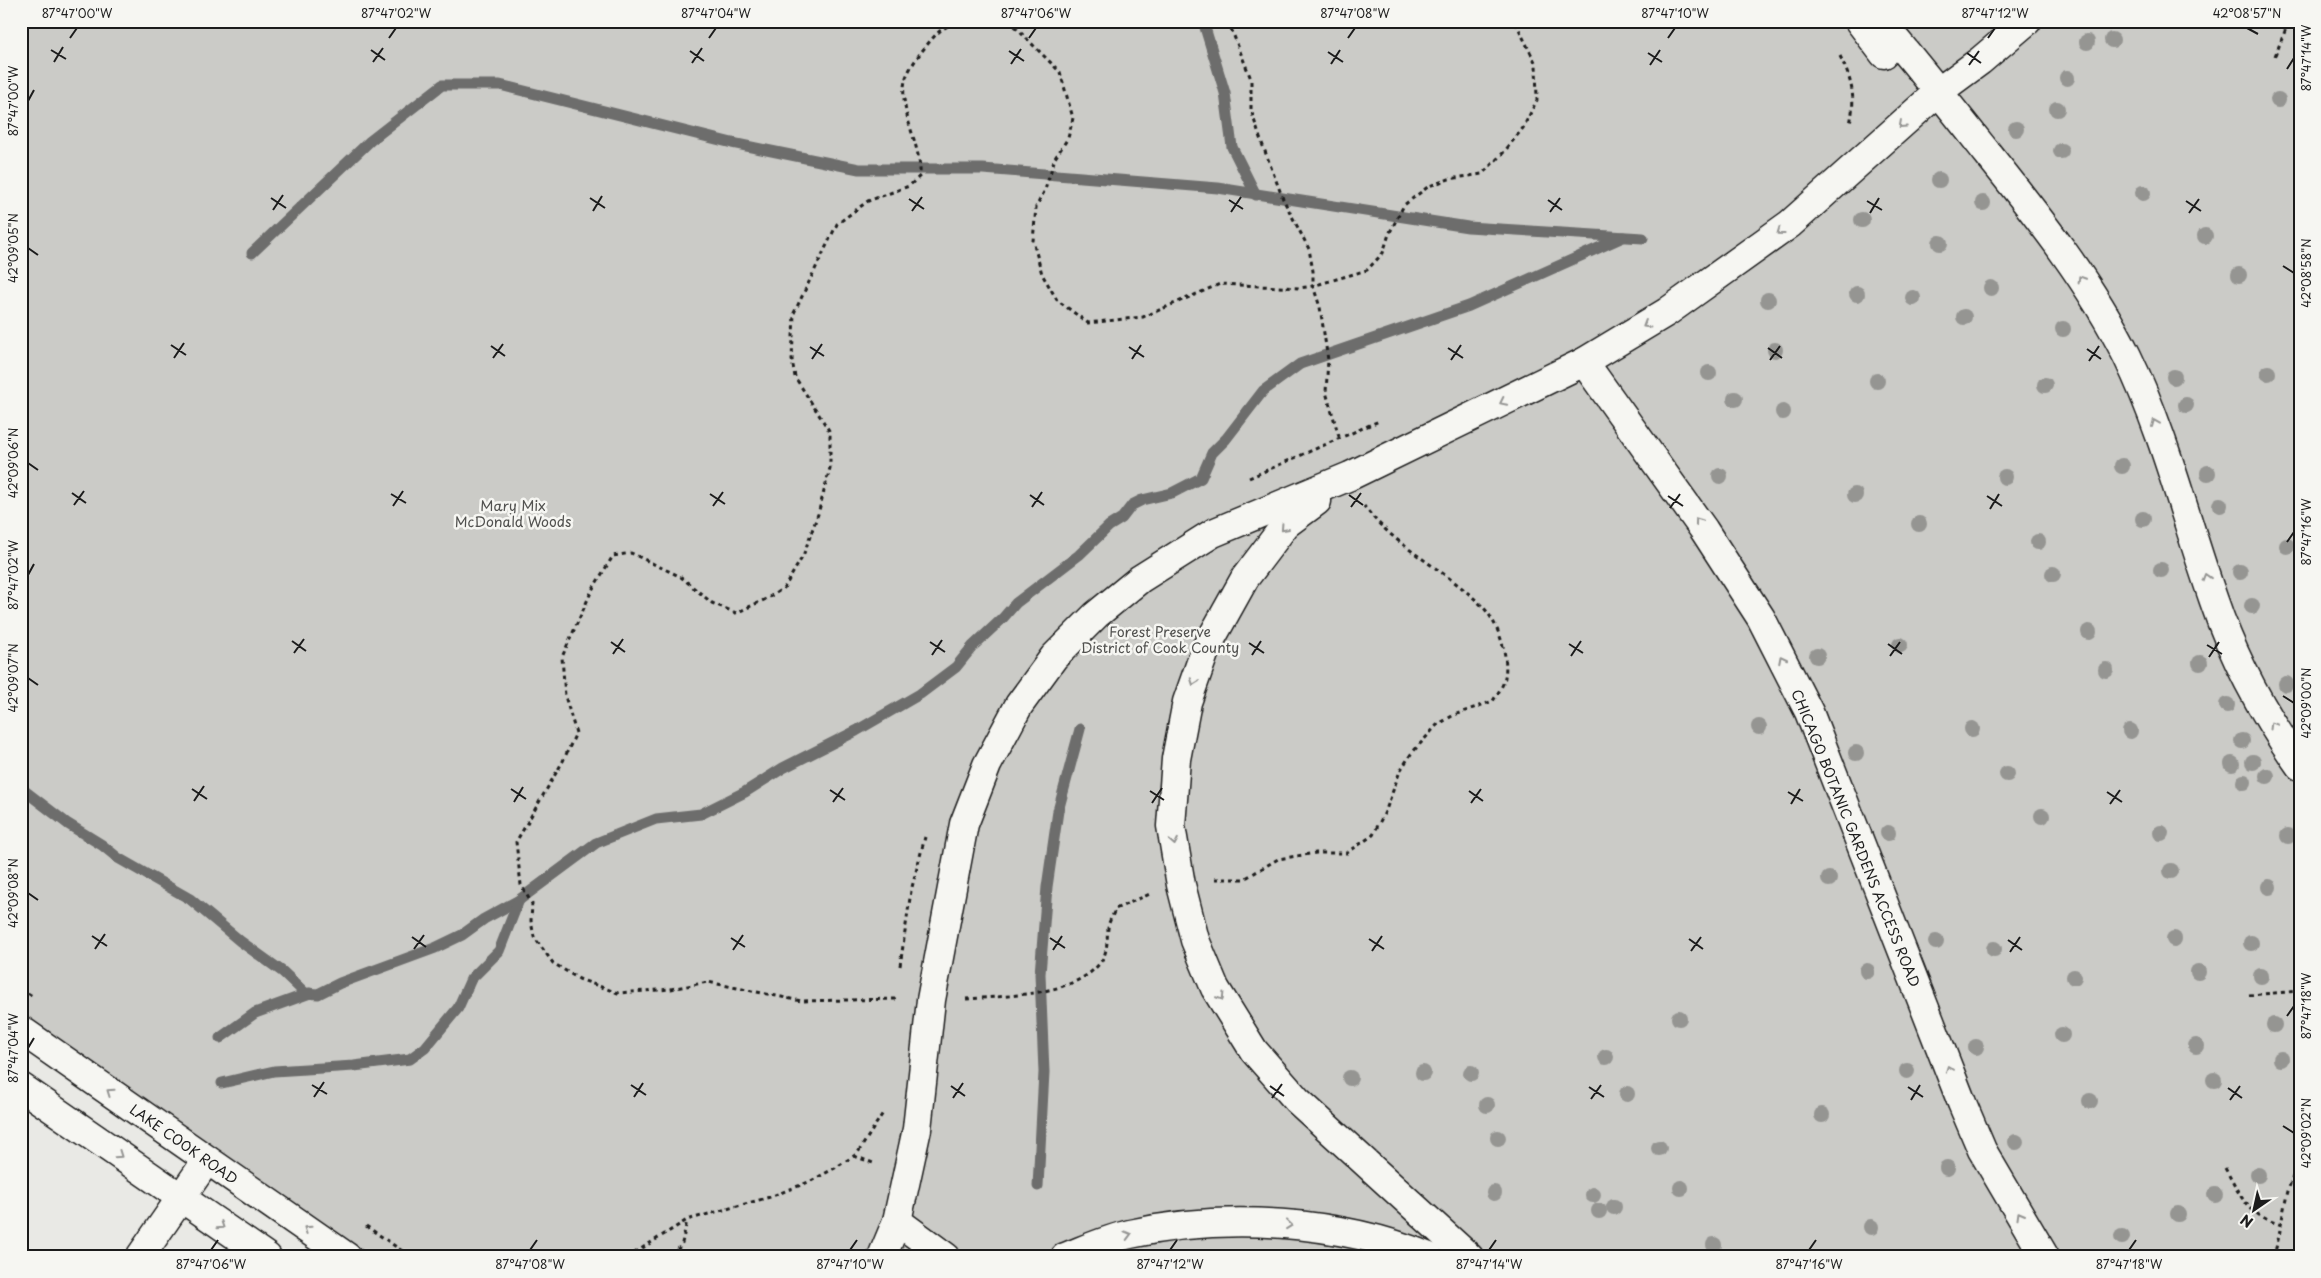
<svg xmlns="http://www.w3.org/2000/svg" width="2321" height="1278" font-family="'Playpen Sans',sans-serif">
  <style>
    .green { fill: #cbcbc7; stroke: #747472 }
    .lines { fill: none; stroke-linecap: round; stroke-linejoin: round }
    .stream { stroke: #6d6d6c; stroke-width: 11 }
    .minor-casing { stroke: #1c1c1c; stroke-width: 31 }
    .major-casing { stroke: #1c1c1c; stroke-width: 31 }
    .path { stroke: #1c1c1c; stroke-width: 3; stroke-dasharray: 4 4; stroke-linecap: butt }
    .minor { stroke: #f6f6f2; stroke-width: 28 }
    .major { stroke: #f6f6f2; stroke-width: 28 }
    .tree { fill: #959592 }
    .oneway { stroke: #949492 }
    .ticks { fill: none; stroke: #1c1c1c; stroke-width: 2 }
    .labels { text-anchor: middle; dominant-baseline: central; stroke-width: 5; stroke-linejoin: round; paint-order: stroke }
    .park-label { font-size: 14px; fill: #51514f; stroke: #f6f6f2 }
    .street-label { font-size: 14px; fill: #1c1c1c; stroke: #f6f6f2 }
    .neatline { fill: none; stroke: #1c1c1c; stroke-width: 2 }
    .ticks-label { font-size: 12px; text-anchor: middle; fill: #1c1c1c }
  </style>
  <rect width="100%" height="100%" fill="#e9e9e5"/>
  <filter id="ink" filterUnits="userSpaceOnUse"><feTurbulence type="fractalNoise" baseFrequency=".02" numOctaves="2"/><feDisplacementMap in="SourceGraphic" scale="10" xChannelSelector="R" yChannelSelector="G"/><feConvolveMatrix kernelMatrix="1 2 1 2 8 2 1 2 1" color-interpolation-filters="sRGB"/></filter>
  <g filter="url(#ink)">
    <path class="green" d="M 21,21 L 2300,21 L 2300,1257 L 373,1257 L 21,1015 Z"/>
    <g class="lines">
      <g class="stream">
        <path d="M 1203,21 L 1225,93 L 1232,147 L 1256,195"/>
        <path d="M 252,253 L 370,141 L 442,85 L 500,85 L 732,143 L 859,169 L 983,169 L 1218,188 L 1468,227 L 1643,238"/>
        <path d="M 21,788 L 68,824 L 102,845 L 118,858 L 190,899 L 240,941 L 283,972 L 305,993 L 318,994 L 340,983 L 435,948 L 462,935 L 484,919 L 519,900 L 596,843 L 656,819 L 701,814 L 745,792 L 783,768 L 856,731 L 920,694 L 956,667 L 973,646 L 1003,618 L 1016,603 L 1079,555 L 1109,526 L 1122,518 L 1132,505 L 1142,500 L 1172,493 L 1201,478 L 1212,453 L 1226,439 L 1263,391 L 1300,364 L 1469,306 L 1623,237"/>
        <path d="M 220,1038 L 255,1013 L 310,993"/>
        <path d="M 222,1083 L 274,1071 L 354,1066 L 410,1059 L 425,1048 L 458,1008 L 471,979 L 499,951 L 519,900"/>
        <path d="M 1038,1186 L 1044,1072 L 1040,974 L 1047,887 L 1058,811 L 1080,729"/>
      </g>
      <defs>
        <g id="minor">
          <path d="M 1859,21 L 1884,54"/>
          <path d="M 1880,21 C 1916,63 1950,106 1984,149 C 2036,214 2090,281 2127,356 C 2165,434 2185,519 2214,601 C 2234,660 2264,715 2300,766"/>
          <path d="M 1584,362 L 1704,530 L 1761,618 L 1809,712 L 1962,1103 L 1982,1150 L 2045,1257"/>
          <path d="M 1317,501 L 1286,524 L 1245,578 L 1206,648 L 1187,702 L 1176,759 L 1171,826 L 1181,885 L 1195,940 L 1215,988 L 1254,1051 L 1297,1100 L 1469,1257"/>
          <path d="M 897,1221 L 946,1257"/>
          <path d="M 140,1257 L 207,1160"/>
          <path d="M 882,1257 L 897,1221 L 917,1129 L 931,1000 L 964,824 L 987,765 L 1019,705 L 1054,657 L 1096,615 L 1140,579 L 1213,533 L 1350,476 L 1584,362 L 1667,312 L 1790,224 L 1938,92 L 1980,61 L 2027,21"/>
          <path d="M 1065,1257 C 1086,1249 1108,1239 1130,1234 C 1224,1213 1340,1220 1429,1257"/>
        </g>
        <g id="major">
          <path d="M 21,1030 L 347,1257"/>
          <path d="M 21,1087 L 267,1257"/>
        </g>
      </defs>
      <use href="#minor" class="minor-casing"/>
      <use href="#major" class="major-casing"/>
      <g class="path">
        <path d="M 1009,21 L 1060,72 L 1073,118 L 1068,138 L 1055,158 L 1045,190 L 1036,207 L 1033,241 L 1042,274 L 1057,300 L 1088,323 L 1143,317 L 1220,284 L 1300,288 L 1313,286 L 1367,270 L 1383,253 L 1389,234 L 1404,205 L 1429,186 L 1449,179 L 1482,174 L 1504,152 L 1523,128 L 1537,100 L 1536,64 L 1515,21"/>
        <path d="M 1231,21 L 1230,26 L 1251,79 L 1251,110 L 1260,138 L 1283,199 L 1309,249 L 1313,271 L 1313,286 L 1320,307 L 1328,360 L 1326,392 L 1340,440"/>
        <path d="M 2287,26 L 2300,30"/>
        <path d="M 1840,56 C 1852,81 1856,96 1850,124"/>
        <path d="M 2275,56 L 2287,26 L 2286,21"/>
        <path d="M 1249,478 L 1379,421"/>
        <path d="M 1215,879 L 1244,879 L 1278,859 L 1316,853 L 1347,853 L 1373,835 L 1386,810 L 1400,771 L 1411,754 L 1437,725 L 1454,715 L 1493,701 C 1497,694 1504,685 1505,677 C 1509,655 1498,623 1483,607 C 1446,569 1395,548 1364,506"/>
        <path d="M 900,966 L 911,891 L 925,837"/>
        <path d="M 21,989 L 34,997"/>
        <path d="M 2249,995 L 2300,991"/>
        <path d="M 896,999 L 801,1001 L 708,982 L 671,989 L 618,993 L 579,979 L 553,963 L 534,937 L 531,921 L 532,904 L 521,885 L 516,842 L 563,761 L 576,733 L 565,696 L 562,657 L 592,590 L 613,556 L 631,553 L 681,577 L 712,603 L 736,613 L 766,599 L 784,588 L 803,556 L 818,514 L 830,468 L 830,432 L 795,377 L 792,360 L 794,313 L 837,224 L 868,201 L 909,186 L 920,176 C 922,146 898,111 905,81 C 907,72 916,59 922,51 C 937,33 938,29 960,21"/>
        <path d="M 966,999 C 1004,996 1079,996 1102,960 C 1109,949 1106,935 1109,923 C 1111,918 1114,913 1115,909 L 1150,894"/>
        <path d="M 854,1156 L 876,1164"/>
        <path d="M 2225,1168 C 2241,1197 2247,1215 2282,1225"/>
        <path d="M 366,1226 L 411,1257"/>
        <path d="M 628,1257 L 687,1220 L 770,1197 L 811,1181 L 835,1168 L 857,1154 L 883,1113"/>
        <path d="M 673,1257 L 682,1243 L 687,1221"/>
        <path d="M 2273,1257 C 2284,1228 2282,1190 2300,1164"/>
      </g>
      <use href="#minor" class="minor"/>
      <use href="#major" class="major"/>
    </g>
    <g class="tree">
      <circle cx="2112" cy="40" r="8"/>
      <circle cx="2087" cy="42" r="8"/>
      <circle cx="2067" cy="78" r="8"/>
      <circle cx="2278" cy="100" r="8"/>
      <circle cx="2057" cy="109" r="8"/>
      <circle cx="2016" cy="129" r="8"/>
      <circle cx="2061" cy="151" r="8"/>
      <circle cx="1939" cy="180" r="8"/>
      <circle cx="2143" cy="193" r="8"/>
      <circle cx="1983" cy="203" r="8"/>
      <circle cx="1862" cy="220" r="8"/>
      <circle cx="2205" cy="236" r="8"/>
      <circle cx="1940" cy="243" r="8"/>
      <circle cx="2239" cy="275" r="8"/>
      <circle cx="1991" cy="288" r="8"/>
      <circle cx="1857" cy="294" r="8"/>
      <circle cx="1913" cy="298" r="8"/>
      <circle cx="1768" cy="300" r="8"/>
      <circle cx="1964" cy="317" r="8"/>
      <circle cx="2063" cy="329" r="8"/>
      <circle cx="1775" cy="350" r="8"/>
      <circle cx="1709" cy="373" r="8"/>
      <circle cx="2268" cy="373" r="8"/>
      <circle cx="2174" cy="377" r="8"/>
      <circle cx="1877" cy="381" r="8"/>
      <circle cx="2045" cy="385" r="8"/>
      <circle cx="1735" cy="399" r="8"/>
      <circle cx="2186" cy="405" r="8"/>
      <circle cx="1783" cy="412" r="8"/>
      <circle cx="2122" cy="466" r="8"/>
      <circle cx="2208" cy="473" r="8"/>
      <circle cx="1720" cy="476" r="8"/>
      <circle cx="2005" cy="477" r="8"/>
      <circle cx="1855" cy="495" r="8"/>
      <circle cx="2220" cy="505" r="8"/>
      <circle cx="2143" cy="519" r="8"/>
      <circle cx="1919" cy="524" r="8"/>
      <circle cx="2038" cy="542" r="8"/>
      <circle cx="2287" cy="546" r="8"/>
      <circle cx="2161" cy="570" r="8"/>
      <circle cx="2240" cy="572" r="8"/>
      <circle cx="2053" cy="574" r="8"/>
      <circle cx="2252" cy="606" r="8"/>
      <circle cx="2089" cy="632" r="8"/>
      <circle cx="1900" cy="645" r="8"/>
      <circle cx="1817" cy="656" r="8"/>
      <circle cx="2200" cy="663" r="8"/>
      <circle cx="2106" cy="670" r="8"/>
      <circle cx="2286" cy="684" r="8"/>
      <circle cx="2227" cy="705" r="8"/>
      <circle cx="1759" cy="727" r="8"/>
      <circle cx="1972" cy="729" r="8"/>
      <circle cx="2130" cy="731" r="8"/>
      <circle cx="2242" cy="741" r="8"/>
      <circle cx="1856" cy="753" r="8"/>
      <circle cx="2253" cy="762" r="8"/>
      <circle cx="2232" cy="764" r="8"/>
      <circle cx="2007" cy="774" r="8"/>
      <circle cx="2267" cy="776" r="8"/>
      <circle cx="2244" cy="782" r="8"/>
      <circle cx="2042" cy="816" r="8"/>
      <circle cx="1888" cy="833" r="8"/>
      <circle cx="2161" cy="833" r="8"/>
      <circle cx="2288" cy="836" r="8"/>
      <circle cx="2171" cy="871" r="8"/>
      <circle cx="1829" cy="879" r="8"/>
      <circle cx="2269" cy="887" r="8"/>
      <circle cx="2174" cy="939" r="8"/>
      <circle cx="1936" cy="942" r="8"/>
      <circle cx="2251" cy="943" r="8"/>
      <circle cx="1994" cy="949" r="8"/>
      <circle cx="1867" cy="971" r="8"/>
      <circle cx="2198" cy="972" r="8"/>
      <circle cx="2261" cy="976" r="8"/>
      <circle cx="2074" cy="977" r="8"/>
      <circle cx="1679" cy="1018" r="8"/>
      <circle cx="2274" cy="1025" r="8"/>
      <circle cx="2062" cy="1035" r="8"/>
      <circle cx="2196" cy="1046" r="8"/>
      <circle cx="1976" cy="1047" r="8"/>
      <circle cx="1606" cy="1057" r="8"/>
      <circle cx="2281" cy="1059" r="8"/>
      <circle cx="1907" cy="1071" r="8"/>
      <circle cx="1423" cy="1073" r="8"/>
      <circle cx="1471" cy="1073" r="8"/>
      <circle cx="1350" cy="1078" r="8"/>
      <circle cx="2214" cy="1080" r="8"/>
      <circle cx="1627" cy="1094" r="8"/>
      <circle cx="2090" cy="1101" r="8"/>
      <circle cx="1487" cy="1105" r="8"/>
      <circle cx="1822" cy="1115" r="8"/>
      <circle cx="1498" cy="1138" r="8"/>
      <circle cx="2016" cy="1142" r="8"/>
      <circle cx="1659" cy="1148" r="8"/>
      <circle cx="1947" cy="1168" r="8"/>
      <circle cx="2258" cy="1175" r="8"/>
      <circle cx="1681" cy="1188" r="8"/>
      <circle cx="1494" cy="1193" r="8"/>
      <circle cx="1593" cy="1195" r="8"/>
      <circle cx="2215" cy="1195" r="8"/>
      <circle cx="1614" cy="1207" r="8"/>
      <circle cx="1599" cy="1211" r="8"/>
      <circle cx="2178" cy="1214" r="8"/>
      <circle cx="1871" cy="1227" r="8"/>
      <circle cx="2122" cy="1237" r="8"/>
      <circle cx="1714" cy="1245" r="8"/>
    </g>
    <defs><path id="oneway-chevron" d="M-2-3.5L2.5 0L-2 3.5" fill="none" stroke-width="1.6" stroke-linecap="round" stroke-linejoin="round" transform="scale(1.25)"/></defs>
    <g class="oneway">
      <use href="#oneway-chevron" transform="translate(1902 125) rotate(138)"/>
      <use href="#oneway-chevron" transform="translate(1780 232) rotate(144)"/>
      <use href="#oneway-chevron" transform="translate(2081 279) rotate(-122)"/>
      <use href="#oneway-chevron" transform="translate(1646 325) rotate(149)"/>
      <use href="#oneway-chevron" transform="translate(1503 402) rotate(154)"/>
      <use href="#oneway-chevron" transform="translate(2155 423) rotate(-113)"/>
      <use href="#oneway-chevron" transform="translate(1698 521) rotate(-126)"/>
      <use href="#oneway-chevron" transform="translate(1284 528) rotate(132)"/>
      <use href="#oneway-chevron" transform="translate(2206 577) rotate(-107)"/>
      <use href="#oneway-chevron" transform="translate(1782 659) rotate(-117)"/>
      <use href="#oneway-chevron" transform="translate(1194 682) rotate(110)"/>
      <use href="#oneway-chevron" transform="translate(2273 725) rotate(-121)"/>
      <use href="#oneway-chevron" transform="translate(1174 842) rotate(80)"/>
      <use href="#oneway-chevron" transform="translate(1221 997) rotate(58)"/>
      <use href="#oneway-chevron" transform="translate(1949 1069) rotate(-111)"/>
      <use href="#oneway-chevron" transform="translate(110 1092) rotate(-145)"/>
      <use href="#oneway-chevron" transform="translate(119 1155) rotate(35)"/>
      <use href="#oneway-chevron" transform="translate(2020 1215) rotate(-120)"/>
      <use href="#oneway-chevron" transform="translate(1289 1225) rotate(6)"/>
      <use href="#oneway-chevron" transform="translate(221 1226) rotate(34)"/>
      <use href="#oneway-chevron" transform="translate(307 1229) rotate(-146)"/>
      <use href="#oneway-chevron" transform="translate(1128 1235) rotate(-15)"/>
    </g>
  </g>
  <path class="ticks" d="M 2247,28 L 2258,34M 70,38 L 77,28M 389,38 L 396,28M 709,38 L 716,28M 1029,38 L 1036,28M 1348,38 L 1355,28M 1668,38 L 1675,28M 1988,38 L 1995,28M 51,50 L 66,59M 371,50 L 385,60M 690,51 L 704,61M 1009,51 L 1024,61M 1328,52 L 1343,62M 1648,53 L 1662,62M 1967,53 L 1981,63M 54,62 L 63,47M 373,62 L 383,48M 692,63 L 702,48M 1011,64 L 1021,49M 1331,64 L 1340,50M 1650,65 L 1660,50M 1969,65 L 1979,51M 2287,69 L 2294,58M 28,101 L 34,90M 271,198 L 286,208M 590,198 L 605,208M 909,199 L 924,209M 1229,200 L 1243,209M 1548,200 L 1562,210M 1867,201 L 1882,210M 2186,201 L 2201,211M 273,210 L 283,195M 593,211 L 602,196M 912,211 L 922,197M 1231,212 L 1241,197M 1550,212 L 1560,198M 1870,213 L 1879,198M 2189,213 L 2199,199M 28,248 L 38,255M 2283,266 L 2294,273M 171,345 L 186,355M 491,346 L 505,356M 810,347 L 824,356M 1129,347 L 1144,357M 1448,348 L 1463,358M 1768,348 L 1782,358M 2087,349 L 2101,359M 174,358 L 184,343M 493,358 L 503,344M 812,359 L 822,344M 1132,359 L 1141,345M 1451,360 L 1461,345M 1770,360 L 1780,346M 2089,361 L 2099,346M 28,463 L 38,470M 72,493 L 86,503M 391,494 L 406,503M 710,494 L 725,504M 1030,495 L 1044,505M 1349,495 L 1363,505M 1668,496 L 1683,506M 1987,496 L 2002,506M 74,505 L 84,491M 393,506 L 403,491M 713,506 L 723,492M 1032,507 L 1042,492M 1351,507 L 1361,493M 1670,508 L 1680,494M 1990,509 L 1999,494M 2287,542 L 2294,532M 28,575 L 34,564M 292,641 L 306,651M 611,642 L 625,652M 930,642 L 945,652M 1249,643 L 1264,653M 1569,644 L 1583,653M 1888,644 L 1902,654M 2207,645 L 2222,654M 294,653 L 304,639M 613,654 L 623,639M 932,655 L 942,640M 1252,655 L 1261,641M 1571,656 L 1581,641M 1890,656 L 1900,642M 2209,657 L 2219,642M 28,678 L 38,685M 2283,696 L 2294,703M 192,789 L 207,799M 511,789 L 526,799M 830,790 L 845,800M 1150,791 L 1164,800M 1469,791 L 1483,801M 1788,792 L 1803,801M 2107,792 L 2122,802M 194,801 L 204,786M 514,802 L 523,787M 833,802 L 843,788M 1152,803 L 1162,788M 1471,803 L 1481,789M 1791,804 L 1800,789M 2110,804 L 2120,790M 28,893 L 38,900M 92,936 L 107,946M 412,937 L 426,947M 731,938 L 745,947M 1050,938 L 1065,948M 1369,939 L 1384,949M 1689,939 L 1703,949M 2008,940 L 2022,950M 95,949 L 105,934M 414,949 L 424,935M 733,950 L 743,935M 1053,950 L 1062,936M 1372,951 L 1382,936M 1691,951 L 1701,937M 2010,952 L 2020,937M 2287,1016 L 2294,1006M 28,1048 L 34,1038M 312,1085 L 327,1094M 631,1085 L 646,1095M 951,1086 L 965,1096M 1270,1086 L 1284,1096M 1589,1087 L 1604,1097M 1908,1087 L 1923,1097M 2228,1088 L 2242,1098M 314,1097 L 324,1082M 634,1097 L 643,1083M 953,1098 L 963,1083M 1272,1098 L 1282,1084M 1591,1099 L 1601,1085M 1911,1100 L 1920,1085M 2230,1100 L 2240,1086M 2283,1126 L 2294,1133M 211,1250 L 218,1240M 530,1250 L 537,1240M 850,1250 L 857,1240M 1170,1250 L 1177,1240M 1489,1250 L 1496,1240M 1809,1250 L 1816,1240M 2129,1250 L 2136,1240"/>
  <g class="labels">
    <g class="park-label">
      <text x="513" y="505">Mary Mix<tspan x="513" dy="16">McDonald Woods</tspan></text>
      <text x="1160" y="631">Forest Preserve<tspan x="1160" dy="16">District of Cook County</tspan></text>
    </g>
    <g class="street-label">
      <text transform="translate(1856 838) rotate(68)">CHICAGO BOTANIC GARDENS ACCESS ROAD</text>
      <text transform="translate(184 1144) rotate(35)">LAKE COOK ROAD</text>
    </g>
  </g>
  <rect width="2321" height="1278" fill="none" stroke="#f6f6f2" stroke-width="55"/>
  <g transform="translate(2254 1210) rotate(214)" stroke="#f6f6f2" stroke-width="4" paint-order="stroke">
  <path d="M0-4L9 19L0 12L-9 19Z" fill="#1c1c1c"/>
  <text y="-8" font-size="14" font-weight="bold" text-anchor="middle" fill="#1c1c1c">N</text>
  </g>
  <rect x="28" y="28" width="2266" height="1222" class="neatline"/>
  <g class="ticks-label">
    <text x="77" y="18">87°47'00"W</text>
    <text x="396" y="18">87°47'02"W</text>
    <text x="716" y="18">87°47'04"W</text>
    <text x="1036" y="18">87°47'06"W</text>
    <text x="1355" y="18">87°47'08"W</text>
    <text x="1675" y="18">87°47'10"W</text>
    <text x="1995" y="18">87°47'12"W</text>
    <text x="2247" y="18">42°08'57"N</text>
    <text transform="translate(2307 58) rotate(-90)" y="4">87°47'14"W</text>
    <text transform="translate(14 101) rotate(-90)" y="4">87°47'00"W</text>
    <text transform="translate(14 248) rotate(-90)" y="4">42°09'05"N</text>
    <text transform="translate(2307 273) rotate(-90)" y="4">42°08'58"N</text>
    <text transform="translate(14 463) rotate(-90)" y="4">42°09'06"N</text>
    <text transform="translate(2307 532) rotate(-90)" y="4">87°47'16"W</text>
    <text transform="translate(14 575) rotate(-90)" y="4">87°47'02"W</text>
    <text transform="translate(14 678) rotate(-90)" y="4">42°09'07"N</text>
    <text transform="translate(2307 703) rotate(-90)" y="4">42°09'00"N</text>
    <text transform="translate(14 893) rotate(-90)" y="4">42°09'08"N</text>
    <text transform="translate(2307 1006) rotate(-90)" y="4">87°47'18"W</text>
    <text transform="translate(14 1048) rotate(-90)" y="4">87°47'04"W</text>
    <text transform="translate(2307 1133) rotate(-90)" y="4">42°09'02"N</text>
    <text x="211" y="1269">87°47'06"W</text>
    <text x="530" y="1269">87°47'08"W</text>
    <text x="850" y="1269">87°47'10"W</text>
    <text x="1170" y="1269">87°47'12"W</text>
    <text x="1489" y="1269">87°47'14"W</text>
    <text x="1809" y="1269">87°47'16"W</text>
    <text x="2129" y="1269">87°47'18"W</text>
  </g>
</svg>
